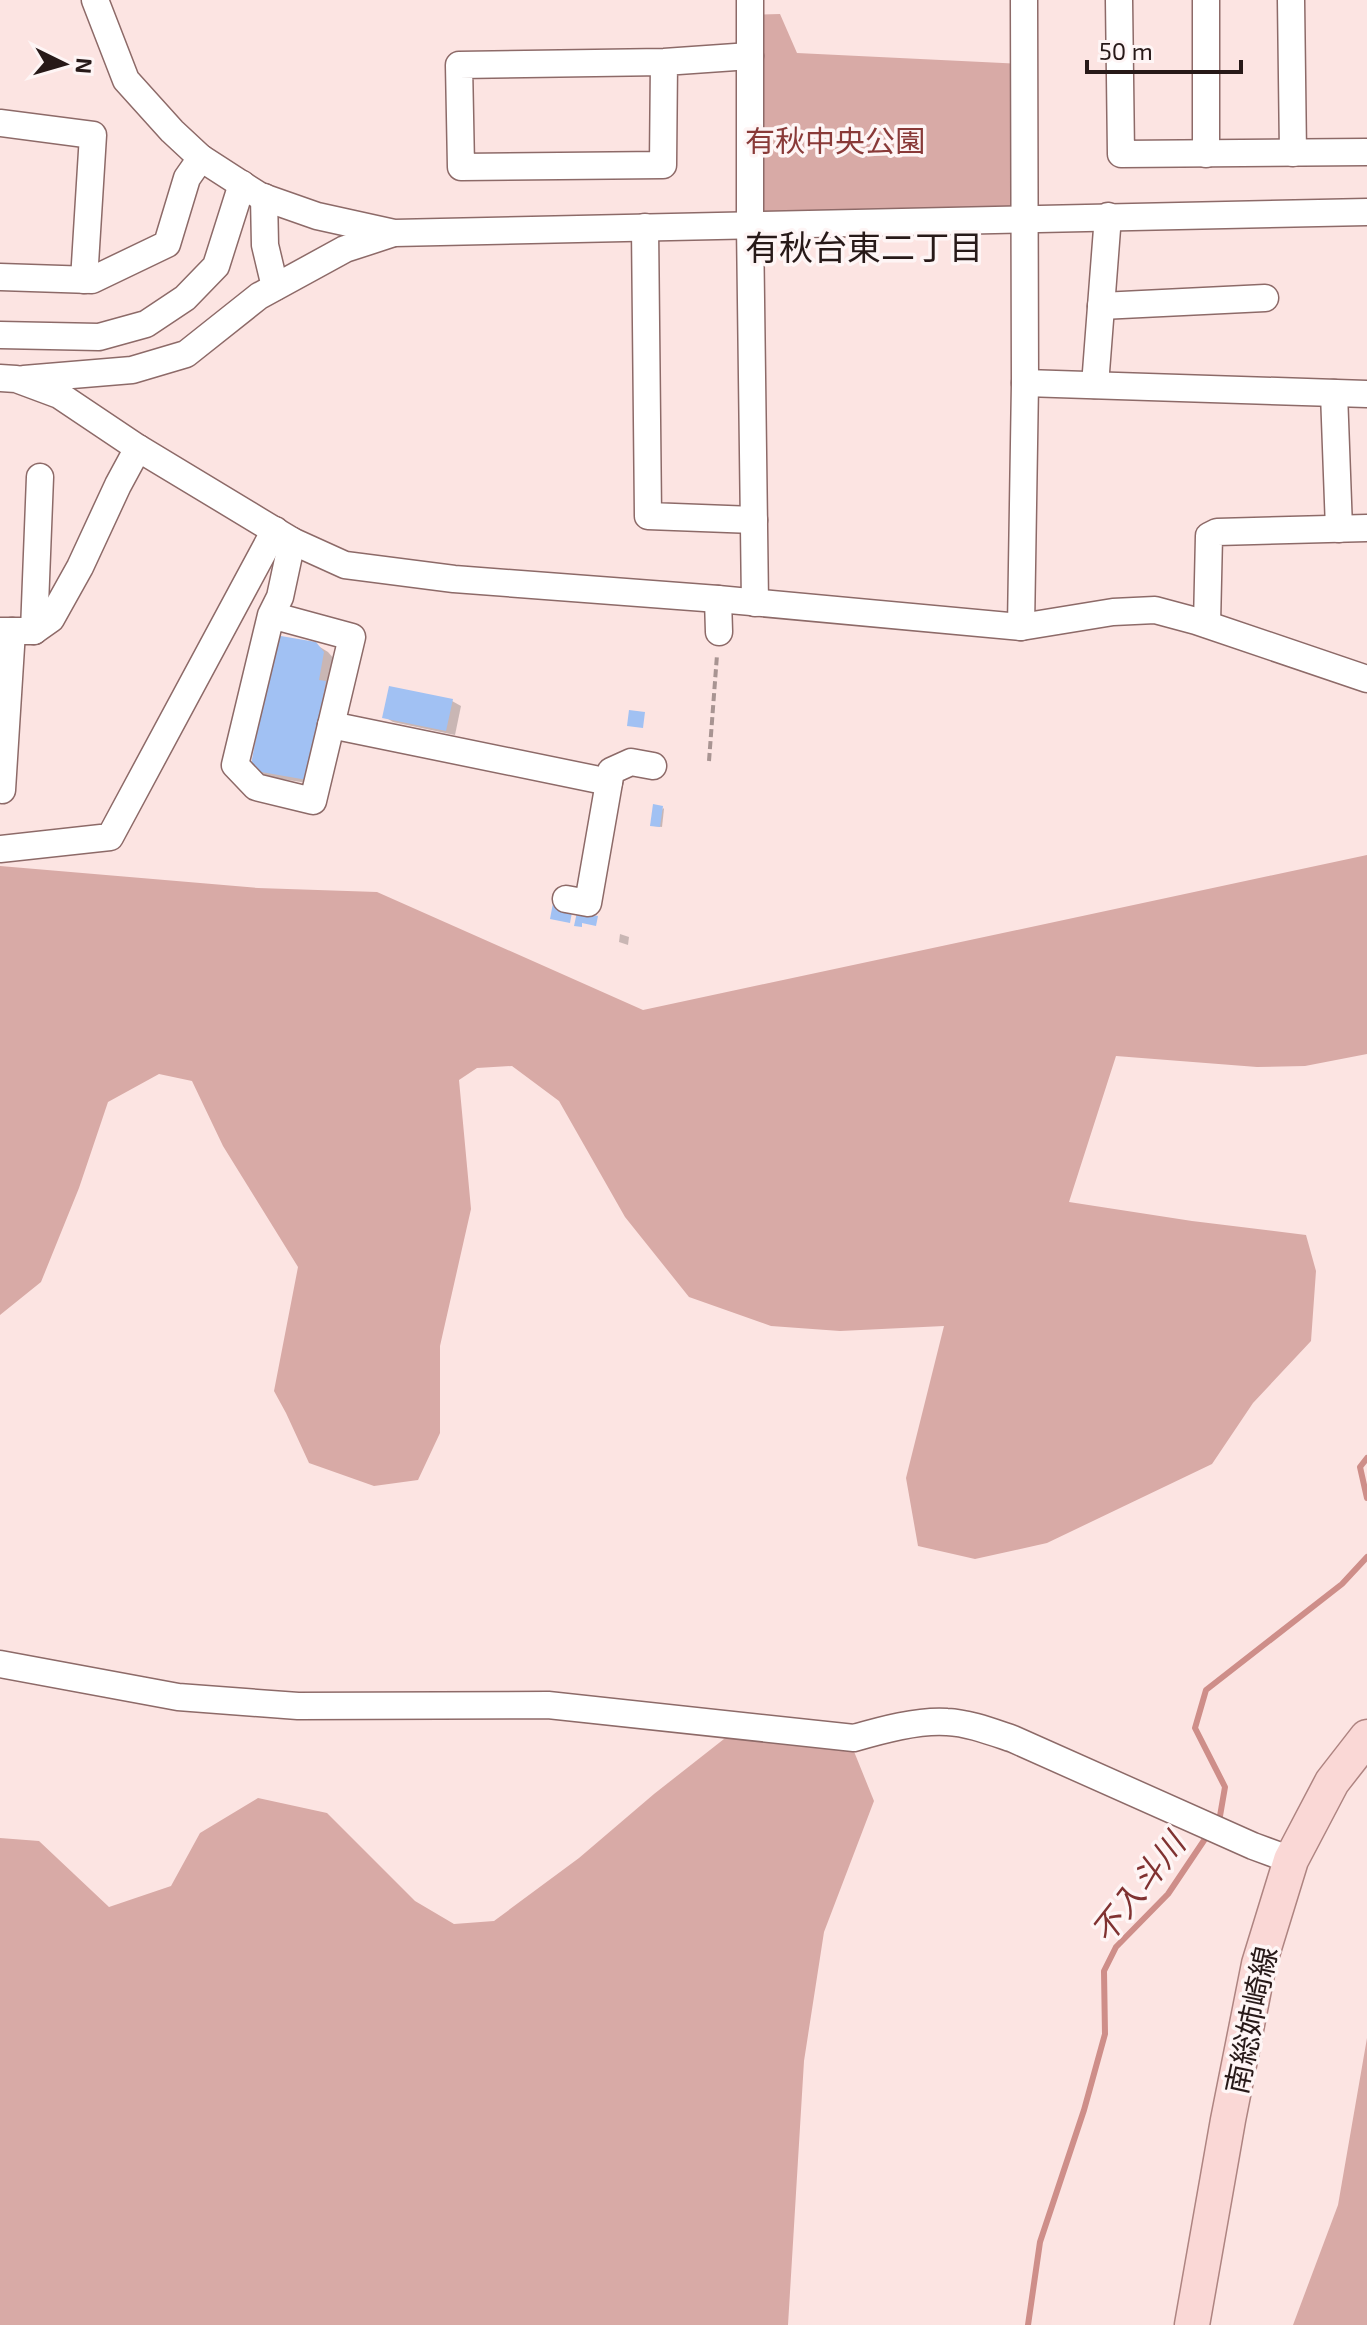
<svg xmlns="http://www.w3.org/2000/svg" width="1367" height="2325" font-family="'Exo 2','Noto Sans JP',sans-serif">
  <style>
    .green { fill: #d8aaa6 }
    .shadow { fill: #0003 }
    .lines { fill: none; stroke-linecap: round; stroke-linejoin: round }
    .stream { stroke: #ce8e89; stroke-width: 6 }
    .building { fill: #a1c1f3 }
    .minor-casing { stroke: #8d6a68; stroke-width: 29 }
    .major-casing { stroke: #ae8481; stroke-width: 37 }
    .path { stroke: #a89492; stroke-width: 4; stroke-dasharray: 8 4; stroke-linecap: butt }
    .minor { stroke: #fff; stroke-width: 26 }
    .major { stroke: #fad8d6; stroke-width: 34 }
    .labels { text-anchor: middle; dominant-baseline: central; stroke-width: 7; stroke-linejoin: round; paint-order: stroke }
    .park-label { font-size: 30px; fill: #893a38; stroke: #fef5f5 }
    .street-label { font-size: 30px; fill: #271918; stroke: #fef5f5 }
    .water-label { font-size: 32px; font-style: italic; fill: #803231; stroke: #fef5f5 }
    .quarter-label { font-size: 34px; fill: #271918; stroke: #fef5f5 }
  </style>
  <rect width="100%" height="100%" fill="#fce4e2"/>
  <g class="green">
    <path d="M 780,14 L 797,53 L 1024,64 L 1025,220 L 750,225 L 750,15 Z"/>
    <path d="M 1367,855 L 1367,1054 L 1305,1066 L 1257,1067 L 1116,1056 L 1069,1202 L 1192,1221 L 1306,1235 L 1316,1271 L 1311,1341 L 1253,1403 L 1212,1464 L 1047,1543 L 975,1559 L 918,1546 L 906,1478 L 944,1326 L 840,1331 L 771,1326 L 689,1297 L 625,1217 L 559,1101 L 512,1066 L 477,1068 L 459,1080 L 471,1209 L 440,1346 L 440,1433 L 418,1480 L 374,1486 L 309,1463 L 286,1413 L 274,1391 L 298,1267 L 223,1146 L 192,1081 L 159,1074 L 108,1102 L 79,1188 L 41,1282 L 0,1315 L 0,866 L 258,888 L 377,892 L 643,1010 Z"/>
    <path d="M 787,1721 L 853,1749 L 874,1801 L 824,1932 L 804,2061 L 788,2325 L 0,2325 L 0,1838 L 39,1841 L 109,1907 L 171,1886 L 200,1833 L 258,1798 L 327,1813 L 415,1901 L 454,1924 L 494,1921 L 579,1858 L 654,1794 L 724,1739 Z"/>
    <path d="M 1367,2038 L 1367,2325 L 1293,2325 L 1338,2205 Z"/>
  </g>
  <g class="shadow">
    <path d="M 315,644 L 328,652 L 335,660 L 325,786 L 264,776 L 252,769 Z"/>
    <path d="M 452,701 L 461,706 L 455,735 L 393,722 L 385,717 Z"/>
    <path d="M 663,808 L 664,809 L 662,827 L 654,826 Z"/>
    <path d="M 620,934 L 629,937 L 628,945 L 619,942 Z"/>
  </g>
  <g class="lines">
    <g class="stream">
      <path d="M 1367,1458 L 1360,1467 L 1367,1498"/>
      <path d="M 1215,1823 L 1220,1816 L 1225,1787 L 1195,1728 L 1206,1690 L 1342,1584 L 1367,1557"/>
      <path d="M 1028,2325 L 1040,2242 L 1084,2110 L 1105,2034 L 1104,1971 L 1116,1947 L 1168,1894 L 1209,1833"/>
    </g>
  </g>
  <g class="building">
    <path d="M 275,635 L 316,642 L 324,652 L 319,680 L 326,681 L 315,741 L 313,781 L 250,770 Z"/>
    <path d="M 389,686 L 453,699 L 446,731 L 382,718 Z"/>
    <path d="M 629,710 L 645,712 L 643,728 L 627,726 Z"/>
    <path d="M 653,804 L 663,806 L 660,827 L 650,826 Z"/>
    <path d="M 553,903 L 573,907 L 570,923 L 550,919 Z"/>
    <path d="M 577,912 L 598,916 L 596,926 L 582,923 L 582,927 L 574,926 Z"/>
  </g>
  <g class="lines">
    <defs>
      <g id="minor">
        <path d="M 95,0 L 126,80 L 172,131 L 201,158 L 260,196 L 317,216 L 394,233 L 1367,212"/>
        <path d="M 750,0 L 750,225 L 755,603"/>
        <path d="M 1119,0 L 1121,154 L 1367,152"/>
        <path d="M 1206,0 L 1206,154"/>
        <path d="M 1291,0 L 1293,153"/>
        <path d="M 664,62 L 663,165 L 461,167 L 459,65 L 664,62 L 750,56"/>
        <path d="M 0,123 L 93,135 L 84,280"/>
        <path d="M 264,197 L 265,245 L 275,287"/>
        <path d="M 645,227 L 648,516 L 754,520"/>
        <path d="M 0,277 L 92,280 L 167,244 L 187,178 L 201,158"/>
        <path d="M 1101,306 L 1265,298"/>
        <path d="M 0,335 L 99,337 L 146,324 L 185,298 L 216,266 L 242,184"/>
        <path d="M 0,378 L 16,379 L 59,395 L 138,448 L 292,541 L 345,565 L 454,579 L 718,599 L 1021,627 L 1113,612 L 1155,610 L 1196,621 L 1367,679"/>
        <path d="M 24,379 L 132,370 L 186,354 L 259,296 L 345,249 L 391,234"/>
        <path d="M 1025,383 L 1367,394"/>
        <path d="M 1095,385 L 1108,216"/>
        <path d="M 1334,393 L 1339,529"/>
        <path d="M 718,599 L 719,632"/>
        <path d="M 271,615 L 235,765 L 256,787 L 313,801 L 352,637 L 271,615 L 280,597 L 292,541"/>
        <path d="M 1207,624 L 1209,536 L 1217,532 L 1367,528"/>
        <path d="M 1021,627 L 1025,383 L 1024,0"/>
        <path d="M 0,631 L 34,631 L 51,619 L 80,567 L 118,485 L 138,448"/>
        <path d="M 34,631 L 40,477"/>
        <path d="M 331,725 L 609,782"/>
        <path d="M 2,790 L 12,631"/>
        <path d="M 0,849 L 110,837 L 275,530"/>
        <path d="M 566,899 L 588,903 L 611,771 L 631,762 L 653,766"/>
        <path d="M 0,1664 L 178,1697 L 298,1706 L 548,1705 L 854,1738 C 882,1730 918,1720 947,1722 C 969,1723 992,1732 1013,1739 L 1253,1846 L 1291,1860"/>
      </g>
      <path id="major" d="M 1192,2325 L 1228,2120 L 1259,1964 L 1291,1860 L 1332,1782 L 1367,1737"/>
    </defs>
    <use href="#minor" class="minor-casing"/>
    <use href="#major" class="major-casing"/>
    <path class="path" d="M 709,761 L 717,655"/>
    <use href="#minor" class="minor"/>
    <use href="#major" class="major"/>
  </g>
  <g class="labels">
    <g class="park-label">
      <text x="835" y="140">有秋中央公園</text>
    </g>
    <g class="street-label">
      <text transform="translate(1250 2020) rotate(-78)">南総姉崎線</text>
    </g>
    <g class="water-label">
      <text transform="translate(1137 1887) rotate(-52)">不入斗川</text>
    </g>
    <g class="quarter-label">
      <text x="864" y="246">有秋台東二丁目</text>
    </g>
  </g>
  <g transform="translate(64 64) rotate(95)" stroke="#fef5f5" stroke-width="6" paint-order="stroke">
  <path d="M0-6L14 30L0 20L-14 30Z" fill="#271918"/>
  <text y="-12" font-size="22" font-weight="bold" text-anchor="middle" fill="#271918">N</text>
  </g>
  <path d="M1087 60v12h154v-12" fill="none" stroke="#271918" stroke-width="4"/>
  <text x="1099" y="60" font-size="24" fill="#271918" stroke="#fef5f5" stroke-width="6" paint-order="stroke">50 m</text>
</svg>
